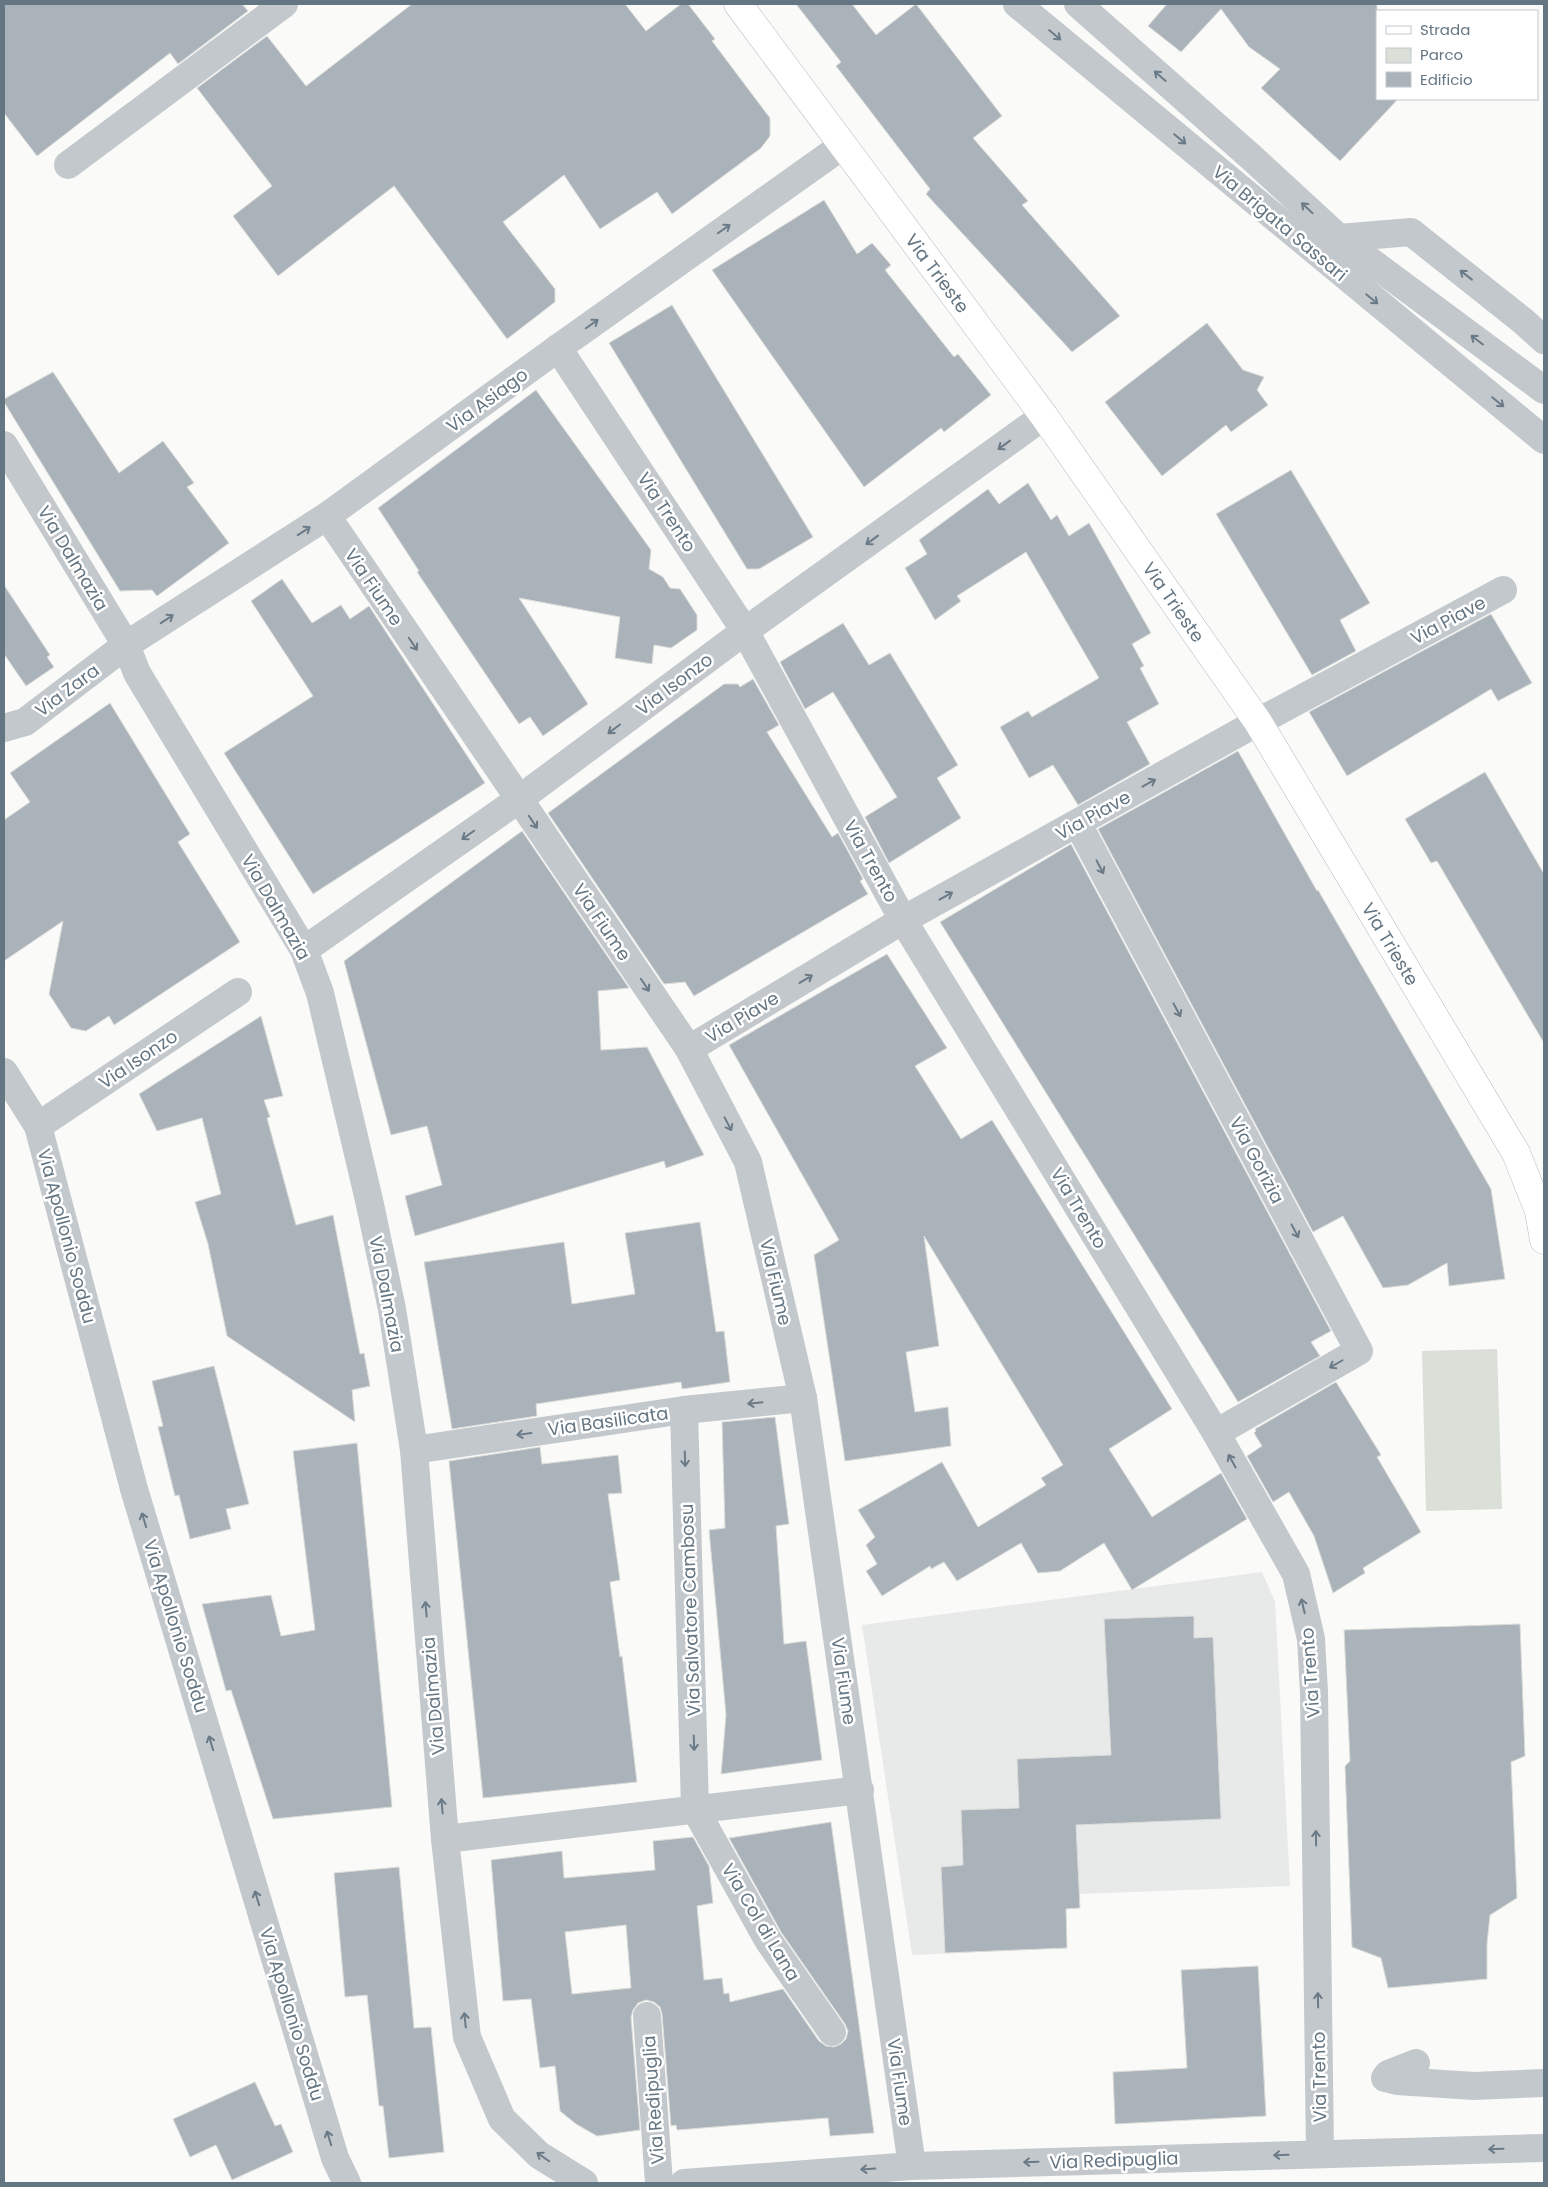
<svg xmlns="http://www.w3.org/2000/svg" width="1548" height="2187" font-family="Poppins,sans-serif">
  <style>
    .built { fill: #e8e9e9 }
    .green { fill: #dadfd7 }
    .building { fill: #aab3b9; stroke: #dcdcda; fill-rule: evenodd }
    .lines { fill: none; stroke-linecap: round; stroke-linejoin: round }
    .major-casing { stroke: #b5babe; stroke-width: 29 }
    .minor { stroke: #c3c8cc; stroke-width: 28 }
    .major { stroke: #fff; stroke-width: 28 }
    .oneway { stroke: #6a7a87 }
    .labels { text-anchor: middle; dominant-baseline: central; stroke-width: 5; stroke-linejoin: round; paint-order: stroke }
    .street-label { font-size: 18px; fill: #657683; stroke: #fff }
  </style>
  <rect width="100%" height="100%" fill="#fafaf8"/>
  <path class="built" d="M 1262,1572 L 1275,1602 L 1290,1886 L 1080,1894 L 1066,1909 L 1067,1948 L 912,1955 L 862,1625 Z"/>
  <path class="green" d="M 1497,1349 L 1502,1509 L 1426,1511 L 1422,1351 Z"/>
  <g class="building">
    <path d="M 4,4 L 242,4 L 248,11 L 178,64 L 170,53 L 37,156 L 4,113 Z"/>
    <path d="M 412,4 L 625,4 L 646,31 L 681,4 L 688,4 L 715,39 L 712,41 L 770,118 L 770,136 L 761,148 L 672,214 L 657,192 L 600,229 L 564,175 L 503,222 L 555,289 L 555,302 L 507,339 L 394,186 L 278,276 L 233,216 L 272,186 L 197,88 L 267,36 L 306,86 Z"/>
    <path d="M 796,4 L 852,4 L 876,35 L 916,4 L 1002,116 L 973,138 L 1028,201 L 1022,205 L 1120,316 L 1072,352 L 926,194 L 930,189 L 836,66 L 841,62 Z"/>
    <path d="M 1167,4 L 1377,4 L 1377,99 L 1398,99 L 1340,161 L 1261,88 L 1280,69 L 1249,47 L 1221,9 L 1181,52 L 1148,26 Z"/>
    <path d="M 824,200 L 857,254 L 872,243 L 891,265 L 885,270 L 954,357 L 958,354 L 991,395 L 944,432 L 941,428 L 864,487 L 712,270 Z"/>
    <path d="M 672,305 L 813,537 L 759,569 L 747,569 L 609,343 Z"/>
    <path d="M 1207,323 L 1243,370 L 1264,377 L 1257,390 L 1268,405 L 1231,432 L 1226,425 L 1162,476 L 1105,402 Z"/>
    <path d="M 53,372 L 119,473 L 163,441 L 194,483 L 187,487 L 229,543 L 157,596 L 152,590 L 120,591 L 4,402 L 4,399 Z"/>
    <path d="M 536,390 L 651,550 L 649,569 L 663,577 L 670,588 L 680,589 L 697,615 L 697,630 L 671,648 L 654,645 L 652,664 L 615,658 L 620,617 L 519,598 L 588,704 L 543,736 L 530,717 L 519,724 L 417,572 L 419,571 L 378,508 Z"/>
    <path d="M 1291,470 L 1370,603 L 1340,620 L 1356,651 L 1312,675 L 1216,514 Z"/>
    <path d="M 1028,483 L 1051,520 L 1057,515 L 1069,536 L 1089,523 L 1151,633 L 1132,644 L 1144,666 L 1140,668 L 1159,704 L 1127,722 L 1150,764 L 1078,805 L 1053,765 L 1029,778 L 1000,727 L 1028,711 L 1032,717 L 1099,678 L 1026,552 L 957,596 L 961,601 L 935,620 L 905,568 L 927,554 L 919,540 L 988,489 L 999,504 Z"/>
    <path d="M 282,579 L 312,623 L 341,605 L 350,619 L 369,606 L 485,783 L 313,894 L 224,753 L 313,696 L 251,601 Z"/>
    <path d="M 4,585 L 50,655 L 47,657 L 54,667 L 26,686 L 4,654 Z"/>
    <path d="M 1491,614 L 1532,683 L 1498,701 L 1491,689 L 1347,776 L 1309,712 Z"/>
    <path d="M 843,623 L 869,665 L 890,653 L 958,765 L 937,778 L 961,818 L 889,863 L 865,817 L 897,797 L 833,692 L 805,709 L 780,662 Z"/>
    <path d="M 753,679 L 779,725 L 767,732 L 832,837 L 838,833 L 863,879 L 860,881 L 868,894 L 694,996 L 685,982 L 664,984 L 548,813 L 724,684 L 738,684 L 740,687 Z"/>
    <path d="M 110,703 L 190,834 L 178,842 L 240,942 L 114,1025 L 109,1016 L 86,1031 L 71,1028 L 49,994 L 63,921 L 4,961 L 4,820 L 30,802 L 10,773 Z"/>
    <path d="M 1238,751 L 1317,891 L 1318,890 L 1491,1189 L 1505,1279 L 1449,1286 L 1447,1263 L 1408,1285 L 1383,1288 L 1343,1216 L 1313,1232 L 1098,829 Z"/>
    <path d="M 1485,772 L 1544,874 L 1544,1043 L 1437,861 L 1431,863 L 1405,819 Z"/>
    <path d="M 522,831 L 629,988 L 598,991 L 601,1050 L 647,1047 L 704,1155 L 666,1168 L 664,1161 L 415,1236 L 405,1196 L 442,1185 L 427,1126 L 391,1135 L 344,961 Z"/>
    <path d="M 1071,844 L 1331,1331 L 1311,1342 L 1320,1356 L 1238,1402 L 940,922 Z"/>
    <path d="M 887,954 L 947,1048 L 915,1066 L 961,1139 L 992,1120 L 1172,1409 L 1109,1449 L 1152,1517 L 1221,1473 L 1247,1519 L 1132,1590 L 1104,1543 L 1060,1571 L 1038,1573 L 1021,1543 L 957,1581 L 944,1562 L 931,1569 L 930,1566 L 882,1596 L 866,1571 L 877,1564 L 866,1545 L 875,1537 L 858,1510 L 942,1462 L 978,1527 L 1046,1485 L 1041,1478 L 1063,1465 L 924,1236 L 939,1346 L 906,1352 L 915,1412 L 948,1407 L 951,1446 L 845,1461 L 814,1255 L 839,1240 L 729,1045 Z"/>
    <path d="M 261,1016 L 283,1096 L 264,1100 L 270,1117 L 267,1118 L 296,1225 L 333,1215 L 360,1354 L 364,1353 L 370,1386 L 352,1390 L 355,1422 L 227,1336 L 208,1244 L 195,1202 L 221,1194 L 202,1118 L 157,1131 L 139,1094 Z"/>
    <path d="M 700,1222 L 716,1332 L 724,1331 L 730,1382 L 682,1389 L 681,1382 L 536,1404 L 537,1416 L 452,1429 L 424,1262 L 564,1242 L 572,1304 L 635,1294 L 625,1233 Z"/>
    <path d="M 214,1366 L 249,1504 L 226,1509 L 231,1529 L 190,1539 L 179,1495 L 175,1496 L 158,1427 L 163,1426 L 152,1381 Z"/>
    <path d="M 1336,1382 L 1381,1455 L 1377,1457 L 1421,1532 L 1363,1568 L 1365,1573 L 1333,1593 L 1314,1536 L 1289,1492 L 1273,1502 L 1247,1456 L 1262,1446 L 1254,1433 L 1256,1431 L 1255,1429 Z"/>
    <path d="M 775,1417 L 789,1524 L 776,1526 L 784,1644 L 806,1641 L 822,1760 L 721,1774 L 726,1715 L 709,1530 L 725,1528 L 722,1422 Z"/>
    <path d="M 357,1443 L 392,1807 L 273,1819 L 231,1690 L 226,1691 L 202,1604 L 271,1595 L 281,1636 L 315,1630 L 293,1451 Z"/>
    <path d="M 540,1447 L 542,1464 L 618,1455 L 622,1493 L 608,1494 L 620,1580 L 610,1582 L 620,1657 L 622,1656 L 637,1782 L 483,1798 L 449,1461 Z"/>
    <path d="M 1194,1616 L 1194,1638 L 1213,1637 L 1221,1819 L 1076,1825 L 1080,1908 L 1066,1909 L 1067,1948 L 945,1953 L 941,1867 L 963,1865 L 961,1810 L 1019,1808 L 1017,1759 L 1111,1755 L 1104,1619 Z"/>
    <path d="M 1520,1624 L 1525,1756 L 1511,1762 L 1517,1898 L 1490,1915 L 1487,1944 L 1487,1979 L 1388,1988 L 1381,1958 L 1352,1947 L 1345,1766 L 1350,1761 L 1344,1630 Z"/>
    <path d="M 831,1822 L 874,2133 L 830,2136 L 828,2118 L 677,2130 L 676,2125 L 671,2126 L 662,2014 L 660,2007 L 654,2002 L 646,2000 L 638,2003 L 633,2010 L 631,2017 L 640,2130 L 597,2136 L 576,2124 L 560,2111 L 555,2066 L 540,2068 L 531,1999 L 503,2001 L 491,1860 L 562,1851 L 564,1878 L 655,1870 L 653,1841 L 693,1837 L 709,1866 L 713,1903 L 697,1906 L 704,1980 L 722,1978 L 724,1994 L 729,1993 L 730,2002 L 783,1989 L 819,2041 L 826,2046 L 834,2047 L 841,2044 L 846,2039 L 848,2031 L 845,2024 L 781,1932 L 729,1838 ZM 626,1925 L 631,1988 L 572,1994 L 565,1932 Z"/>
    <path d="M 399,1867 L 414,2028 L 431,2027 L 444,2152 L 389,2158 L 383,2106 L 379,2106 L 367,1995 L 345,1997 L 334,1873 Z"/>
    <path d="M 1258,1966 L 1266,2116 L 1115,2124 L 1113,2072 L 1187,2068 L 1181,1970 Z"/>
    <path d="M 255,2082 L 275,2126 L 281,2124 L 293,2152 L 232,2180 L 216,2145 L 190,2157 L 173,2119 Z"/>
  </g>
  <g class="lines">
    <defs>
      <g id="major">
        <path id="s1" d="M 738,4 L 1044,416 L 1258,722 L 1516,1153 L 1539,1211 L 1544,1240"/>
      </g>
    </defs>
    <use href="#major" class="major-casing"/>
    <g class="minor">
      <path d="M 1017,4 L 1544,440"/>
      <path d="M 1078,4 L 1251,157 L 1339,238 L 1544,390"/>
      <path d="M 68,165 L 284,4"/>
      <path d="M 1339,238 L 1411,232 L 1523,321 L 1544,340"/>
      <path d="M 558,348 L 745,631 L 903,920 L 1216,1433 L 1296,1574 L 1311,1639 L 1314,1692 L 1320,2154"/>
      <path d="M 4,445 L 126,645 L 137,673 L 304,950 L 320,993 L 369,1200 L 392,1309 L 414,1450 L 445,1839 L 467,2037 L 502,2119 L 539,2155 L 584,2183"/>
      <path d="M 327,516 L 689,1049 L 748,1162 L 803,1398 L 912,2166"/>
      <path d="M 4,728 L 25,722 L 126,645 L 327,516 L 558,348 L 842,146"/>
      <path d="M 1078,824 L 1359,1351 L 1216,1433"/>
      <path d="M 304,950 L 518,800 L 745,631 L 1044,416"/>
      <path d="M 689,1049 L 903,920 L 1258,722 L 1503,590"/>
      <path d="M 4,1072 L 38,1126 L 134,1489 L 335,2158 L 347,2183"/>
      <path d="M 38,1126 L 238,992"/>
      <path d="M 684,1410 L 695,1809 L 768,1940 L 832,2032"/>
      <path d="M 414,1450 L 684,1410 L 803,1398"/>
      <path d="M 445,1839 L 860,1790"/>
      <path d="M 647,2016 L 659,2183"/>
      <path d="M 1416,2063 L 1388,2074 L 1385,2078 L 1397,2081 L 1474,2086 L 1544,2083"/>
      <path d="M 684,2183 L 912,2166 L 1544,2148"/>
    </g>
    <use href="#major" class="major"/>
  </g>
  <defs><path id="oneway-shaft" d="M-6 0H5M1.5-3L5.5 0L1.5 3" fill="none" stroke-width="1.6" stroke-linecap="round" stroke-linejoin="round" transform="scale(1.25)"/></defs>
  <g class="oneway">
    <use href="#oneway-shaft" transform="translate(1055 35) rotate(40)"/>
    <use href="#oneway-shaft" transform="translate(1160 76) rotate(-139)"/>
    <use href="#oneway-shaft" transform="translate(1180 139) rotate(40)"/>
    <use href="#oneway-shaft" transform="translate(1307 208) rotate(-137)"/>
    <use href="#oneway-shaft" transform="translate(724 229) rotate(-35)"/>
    <use href="#oneway-shaft" transform="translate(1466 275) rotate(-142)"/>
    <use href="#oneway-shaft" transform="translate(1372 299) rotate(39)"/>
    <use href="#oneway-shaft" transform="translate(592 324) rotate(-35)"/>
    <use href="#oneway-shaft" transform="translate(1477 340) rotate(-143)"/>
    <use href="#oneway-shaft" transform="translate(1498 402) rotate(39)"/>
    <use href="#oneway-shaft" transform="translate(1004 445) rotate(144)"/>
    <use href="#oneway-shaft" transform="translate(304 531) rotate(-33)"/>
    <use href="#oneway-shaft" transform="translate(872 540) rotate(144)"/>
    <use href="#oneway-shaft" transform="translate(167 619) rotate(-33)"/>
    <use href="#oneway-shaft" transform="translate(413 644) rotate(56)"/>
    <use href="#oneway-shaft" transform="translate(614 729) rotate(143)"/>
    <use href="#oneway-shaft" transform="translate(1149 783) rotate(-29)"/>
    <use href="#oneway-shaft" transform="translate(533 822) rotate(56)"/>
    <use href="#oneway-shaft" transform="translate(468 835) rotate(145)"/>
    <use href="#oneway-shaft" transform="translate(1100 867) rotate(62)"/>
    <use href="#oneway-shaft" transform="translate(946 896) rotate(-29)"/>
    <use href="#oneway-shaft" transform="translate(806 979) rotate(-31)"/>
    <use href="#oneway-shaft" transform="translate(645 985) rotate(56)"/>
    <use href="#oneway-shaft" transform="translate(1177 1010) rotate(62)"/>
    <use href="#oneway-shaft" transform="translate(728 1124) rotate(62)"/>
    <use href="#oneway-shaft" transform="translate(1295 1231) rotate(62)"/>
    <use href="#oneway-shaft" transform="translate(1336 1364) rotate(150)"/>
    <use href="#oneway-shaft" transform="translate(755 1403) rotate(174)"/>
    <use href="#oneway-shaft" transform="translate(524 1434) rotate(172)"/>
    <use href="#oneway-shaft" transform="translate(685 1459) rotate(88)"/>
    <use href="#oneway-shaft" transform="translate(1232 1461) rotate(-119)"/>
    <use href="#oneway-shaft" transform="translate(144 1520) rotate(-107)"/>
    <use href="#oneway-shaft" transform="translate(1303 1606) rotate(-103)"/>
    <use href="#oneway-shaft" transform="translate(426 1609) rotate(-95)"/>
    <use href="#oneway-shaft" transform="translate(211 1743) rotate(-107)"/>
    <use href="#oneway-shaft" transform="translate(694 1743) rotate(88)"/>
    <use href="#oneway-shaft" transform="translate(442 1806) rotate(-95)"/>
    <use href="#oneway-shaft" transform="translate(1316 1838) rotate(-91)"/>
    <use href="#oneway-shaft" transform="translate(257 1898) rotate(-107)"/>
    <use href="#oneway-shaft" transform="translate(1318 2000) rotate(-91)"/>
    <use href="#oneway-shaft" transform="translate(465 2020) rotate(-96)"/>
    <use href="#oneway-shaft" transform="translate(329 2138) rotate(-107)"/>
    <use href="#oneway-shaft" transform="translate(1496 2149) rotate(178)"/>
    <use href="#oneway-shaft" transform="translate(1281 2155) rotate(178)"/>
    <use href="#oneway-shaft" transform="translate(543 2157) rotate(-145)"/>
    <use href="#oneway-shaft" transform="translate(1031 2162) rotate(178)"/>
    <use href="#oneway-shaft" transform="translate(868 2169) rotate(176)"/>
  </g>
  <g class="labels">
    <g class="street-label">
      <text transform="translate(1280 223) rotate(40)">Via Brigata Sassari</text>
      <text stroke="none"><textPath href="#s1" startOffset="335">Via Trieste</textPath></text>
      <text transform="translate(487 400) rotate(-36)">Via Asiago</text>
      <text transform="translate(667 512) rotate(57)">Via Trento</text>
      <text transform="translate(73 558) rotate(59)">Via Dalmazia</text>
      <text transform="translate(374 587) rotate(56)">Via Fiume</text>
      <text stroke="none"><textPath href="#s1" startOffset="740">Via Trieste</textPath></text>
      <text transform="translate(1448 620) rotate(-28)">Via Piave</text>
      <text transform="translate(674 684) rotate(-37)">Via Isonzo</text>
      <text transform="translate(67 690) rotate(-37)">Via Zara</text>
      <text transform="translate(1093 815) rotate(-29)">Via Piave</text>
      <text transform="translate(871 861) rotate(61)">Via Trento</text>
      <text transform="translate(276 907) rotate(60)">Via Dalmazia</text>
      <text transform="translate(602 922) rotate(56)">Via Fiume</text>
      <text stroke="none"><textPath href="#s1" startOffset="1145">Via Trieste</textPath></text>
      <text transform="translate(742 1017) rotate(-31)">Via Piave</text>
      <text transform="translate(138 1059) rotate(-34)">Via Isonzo</text>
      <text transform="translate(1257 1160) rotate(62)">Via Gorizia</text>
      <text transform="translate(1079 1208) rotate(59)">Via Trento</text>
      <text transform="translate(67 1236) rotate(75)">Via Apollonio Soddu</text>
      <text transform="translate(776 1282) rotate(77)">Via Fiume</text>
      <text transform="translate(387 1294) rotate(79)">Via Dalmazia</text>
      <text transform="translate(608 1421) rotate(-8)">Via Basilicata</text>
      <text transform="translate(690 1610) rotate(-92)">Via Salvatore Cambosu</text>
      <text transform="translate(176 1626) rotate(73)">Via Apollonio Soddu</text>
      <text transform="translate(1310 1673) rotate(-94)">Via Trento</text>
      <text transform="translate(844 1681) rotate(82)">Via Fiume</text>
      <text transform="translate(433 1696) rotate(-95)">Via Dalmazia</text>
      <text transform="translate(761 1922) rotate(59)">Via Col di Lana</text>
      <text transform="translate(292 2014) rotate(73)">Via Apollonio Soddu</text>
      <text transform="translate(1319 2077) rotate(-91)">Via Trento</text>
      <text transform="translate(900 2082) rotate(82)">Via Fiume</text>
      <text transform="translate(653 2100) rotate(-94)">Via Redipuglia</text>
      <text transform="translate(1114 2160) rotate(-2)">Via Redipuglia</text>
    </g>
  </g>
  <rect width="1548" height="2187" fill="none" stroke="#657683" stroke-width="10"/>
  <rect x="1376" y="10" width="162" height="90" fill="#ffffff" stroke="#c1c8cd"/>
  <rect x="1386" y="26" width="25" height="8" fill="#ffffff" stroke="#c1c8cd"/>
  <text x="1420" y="35" font-size="15" fill="#657683">Strada</text>
  <rect x="1386" y="48" width="25" height="15" fill="#dadfd7" stroke="#c1c8cd"/>
  <text x="1420" y="60" font-size="15" fill="#657683">Parco</text>
  <rect x="1386" y="72" width="25" height="15" fill="#aab3b9" stroke="#c1c8cd"/>
  <text x="1420" y="85" font-size="15" fill="#657683">Edificio</text>
</svg>
